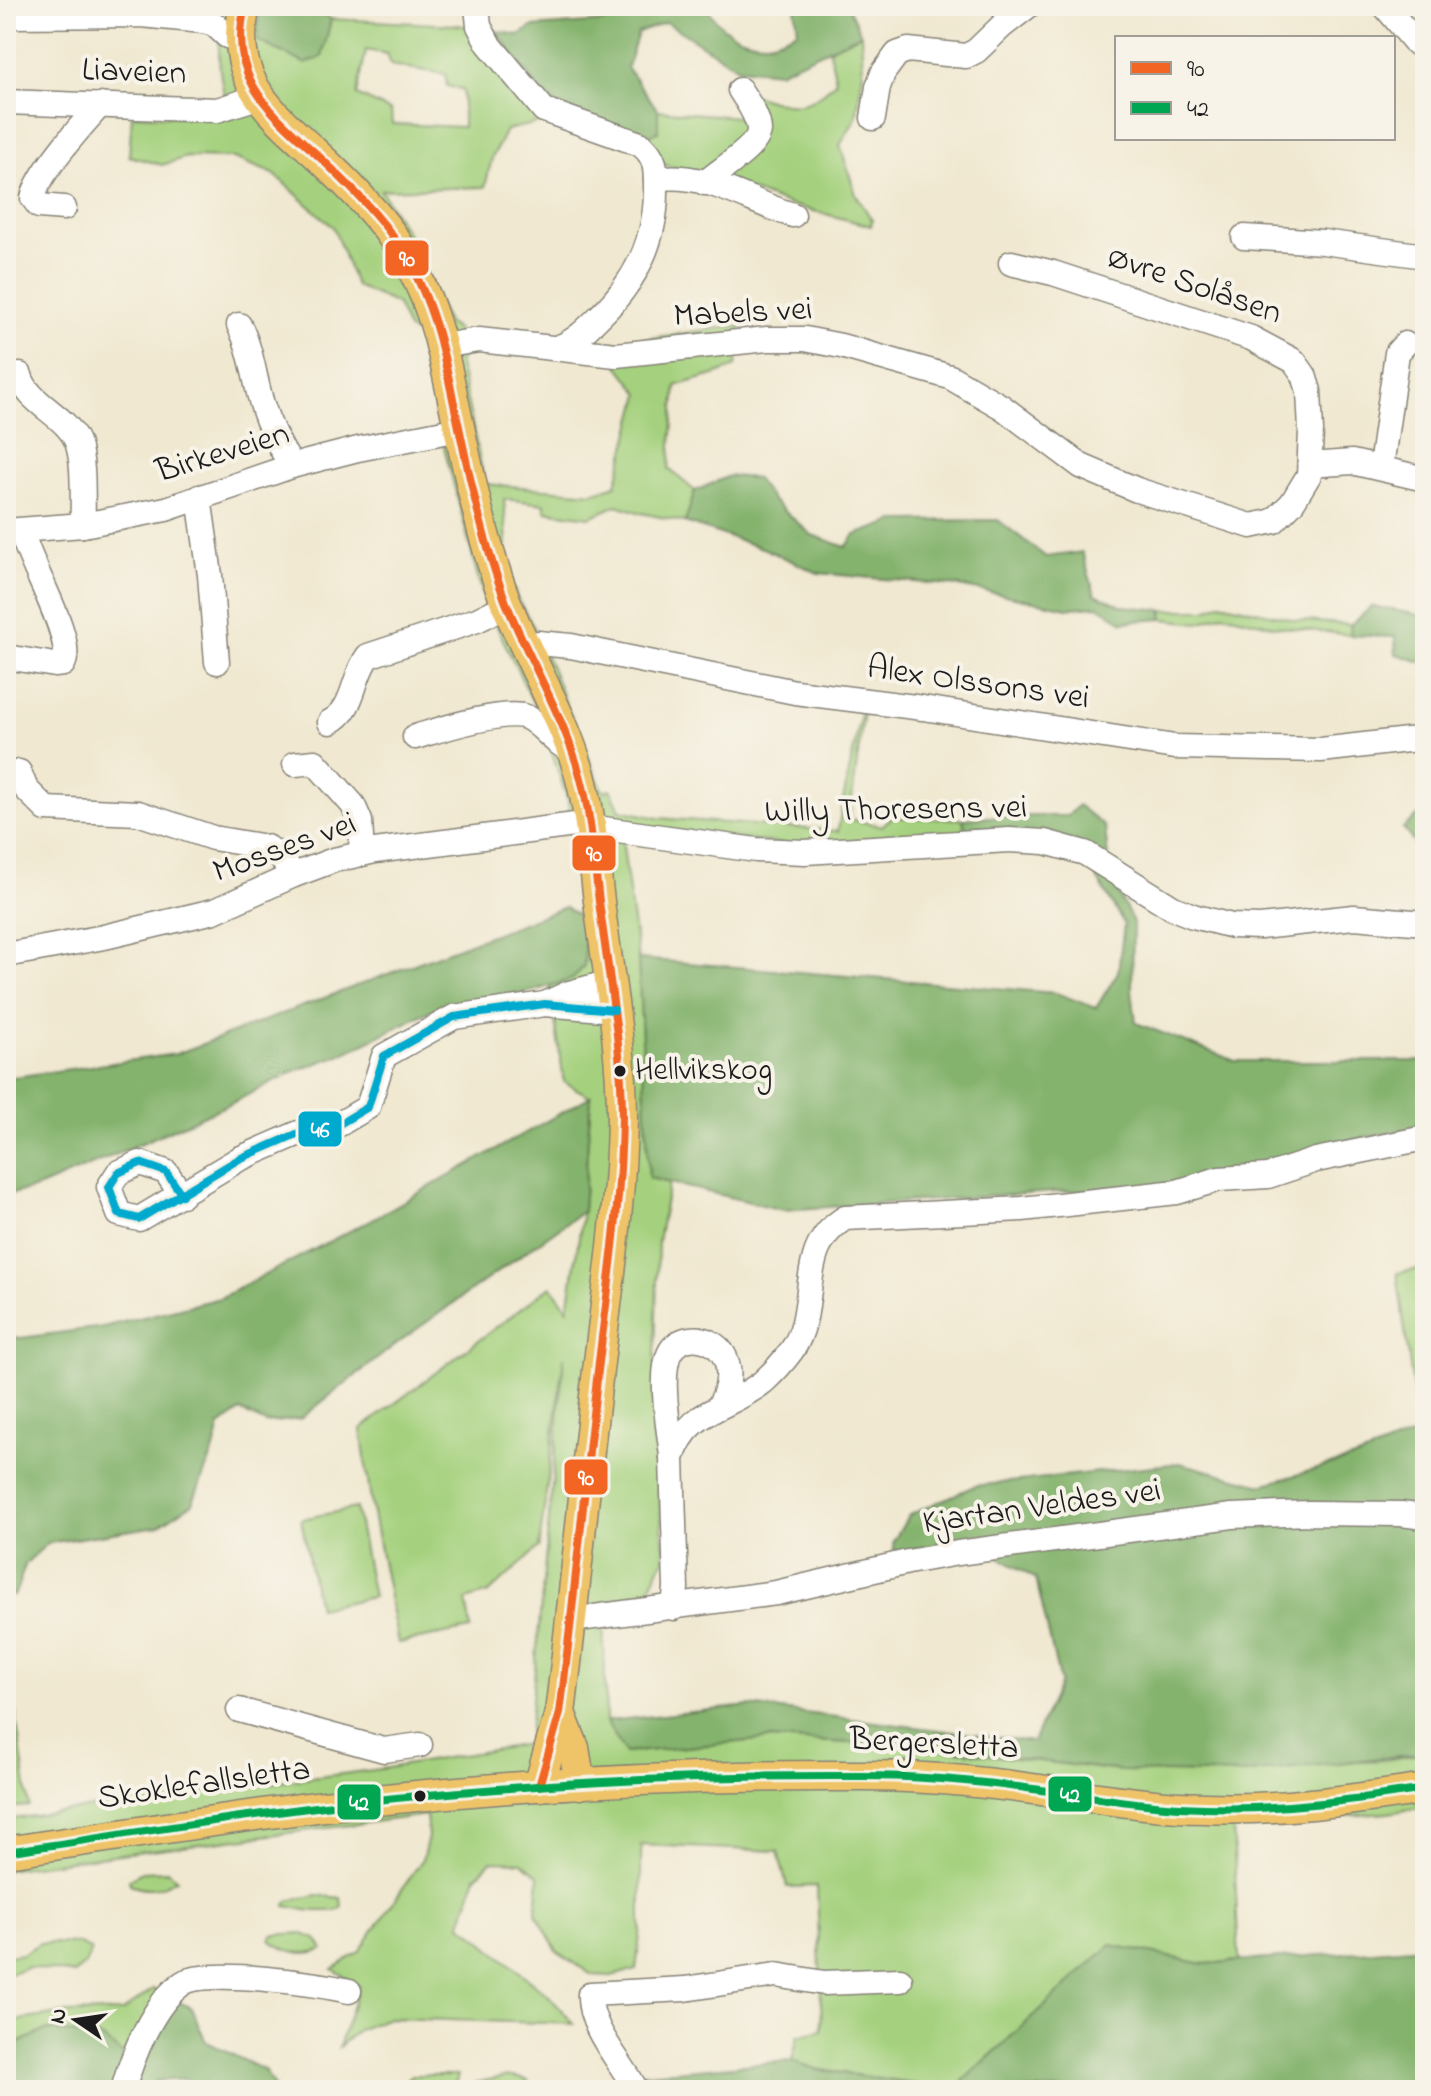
<svg xmlns="http://www.w3.org/2000/svg" width="1431" height="2096" font-family="'Indie Flower',sans-serif">
  <style>
    .green { fill: #a5d17e; stroke: #60764d; stroke-width: 2; fill-rule: evenodd }
    .forest { fill: #84b36d; stroke: #506844; stroke-width: 2 }
    .lines { fill: none; stroke-linecap: round; stroke-linejoin: round }
    .minor-casing { stroke: #868276; stroke-width: 27 }
    .major-casing { stroke: #868276; stroke-width: 33 }
    .minor { stroke: #fff; stroke-width: 24 }
    .major { stroke: #efc469; stroke-width: 30 }
    .bus-1-casing { stroke: #f7f3e8; stroke-width: 14 }
    .bus-2-casing { stroke: #f7f3e8; stroke-width: 14 }
    .bus-3-casing { stroke: #f7f3e8; stroke-width: 14 }
    .bus-1 { stroke: #f26522; stroke-width: 8 }
    .bus-2 { stroke: #00a651; stroke-width: 8 }
    .bus-3 { stroke: #00a9ce; stroke-width: 8 }
    .bus-dot { fill: #1c1c1c; stroke: #f7f3e8; stroke-width: 3 }
    .labels { text-anchor: middle; dominant-baseline: central; stroke-width: 8; stroke-linejoin: round; paint-order: stroke }
    .bus-label { font-size: 32px; fill: #1c1c1c; stroke: #f7f3e8; text-anchor: start }
    .street-label { font-size: 34px; fill: #1c1c1c; stroke: #f7f3e8 }
    .line-badge { stroke: #f7f3e8; stroke-width: 3 }
    .badge-label { font-size: 22px; text-anchor: middle; font-weight: bold; fill: #fff }
  </style>
  <rect width="100%" height="100%" fill="#f7f3e8"/>
  <filter id="ink" filterUnits="userSpaceOnUse"><feTurbulence type="fractalNoise" baseFrequency=".0125" numOctaves="2"/><feDisplacementMap in="SourceGraphic" scale="16" xChannelSelector="R" yChannelSelector="G"/><feConvolveMatrix kernelMatrix="1 2 1 2 8 2 1 2 1" color-interpolation-filters="sRGB"/></filter>
  <filter id="wash" filterUnits="userSpaceOnUse"><feTurbulence type="fractalNoise" baseFrequency=".006" numOctaves="4" result="noise"/><feDisplacementMap in="SourceGraphic" scale="32" xChannelSelector="R" yChannelSelector="G"/><feGaussianBlur stdDeviation="1.8" result="paint"/><feColorMatrix in="noise" values="0 0 0 0 0 0 0 0 0 0 0 0 0 0 0 0 0 1.4 0 .05"/><feComposite in="paint" operator="in"/></filter>
  <g filter="url(#wash)">
    <rect width="100%" height="100%" fill="#f0e8d0"/>
    <g class="green">
      <path d="M 222,6 L 262,6 L 258,17 L 322,57 L 331,19 L 457,25 L 496,31 L 543,93 L 569,116 L 506,130 L 492,158 L 485,187 L 381,190 L 415,247 L 447,323 L 457,330 L 465,350 L 459,363 L 485,484 L 592,493 L 616,485 L 640,394 L 618,365 L 622,342 L 741,325 L 736,366 L 720,373 L 676,386 L 669,469 L 695,491 L 685,522 L 641,513 L 617,505 L 590,517 L 545,511 L 545,504 L 504,499 L 507,544 L 500,552 L 518,600 L 533,625 L 603,791 L 611,790 L 620,810 L 658,818 L 838,831 C 843,791 855,752 861,712 L 864,712 L 849,819 L 882,826 L 892,817 L 963,819 L 967,838 L 799,846 L 620,824 L 638,959 L 649,1178 L 669,1183 L 658,1241 L 653,1435 L 665,1557 L 649,1590 L 603,1603 L 606,1722 L 625,1753 L 769,1739 L 916,1746 L 1121,1771 L 1385,1760 L 1425,1753 L 1425,1807 L 1388,1813 L 1233,1824 L 1239,1961 L 1203,1964 L 1111,1945 L 953,2090 L 816,2069 L 792,2061 L 798,2036 L 822,2030 L 817,1886 L 787,1887 L 778,1851 L 641,1845 L 641,1927 L 636,1970 L 611,1976 L 592,1975 L 557,1951 L 536,1913 L 539,1876 L 522,1862 L 491,1861 L 476,1876 L 461,1924 L 550,1997 L 574,2024 L 388,2018 L 358,2030 L 339,2047 L 359,1986 L 333,1969 L 359,1952 L 422,1860 L 428,1837 L 426,1815 C 286,1834 146,1849 6,1870 L 6,1820 L 168,1796 L 381,1769 L 528,1744 L 564,1357 L 539,1547 L 489,1593 L 466,1600 L 471,1629 L 398,1643 L 372,1509 L 361,1429 L 551,1286 L 568,1309 L 583,1211 L 591,1097 L 564,1082 L 550,986 L 573,979 L 584,965 L 585,920 L 568,802 L 541,719 L 484,600 L 444,447 L 420,335 L 408,330 L 397,304 L 356,286 L 333,227 L 274,174 L 234,158 L 187,157 L 162,165 L 129,156 L 132,115 L 233,118 C 216,84 217,43 222,6 ZM 366,50 L 387,54 L 391,65 L 445,74 L 447,86 L 463,90 L 463,127 L 392,124 L 391,111 L 357,95 Z"/>
      <path d="M 861,34 L 863,73 L 856,118 L 840,145 L 856,195 L 872,220 L 871,226 L 791,205 L 724,181 L 665,165 L 641,138 L 658,132 L 658,110 L 737,117 L 756,96 C 796,108 806,111 836,81 L 829,49 Z"/>
      <path d="M 1221,603 L 1296,620 L 1351,625 L 1350,635 L 1274,626 L 1223,614 L 1199,623 L 1162,619 L 1163,610 L 1206,610 Z"/>
      <path d="M 1425,1268 L 1425,1430 L 1419,1431 L 1397,1273 Z"/>
      <path d="M 356,1508 L 373,1597 L 318,1608 L 301,1519 Z"/>
      <path d="M 6,1651 L 29,1806 L 6,1808 Z"/>
      <path d="M 167,1871 L 177,1879 C 160,1889 148,1891 130,1884 L 129,1879 L 142,1872 Z"/>
      <path d="M 317,1895 L 341,1898 L 342,1907 L 336,1911 L 310,1911 L 286,1906 L 288,1901 Z"/>
      <path d="M 301,1933 L 316,1939 L 323,1949 C 305,1957 286,1952 270,1940 L 272,1935 Z"/>
      <path d="M 40,1943 L 80,1944 L 91,1950 L 86,1964 L 74,1974 L 27,1967 L 6,1975 L 6,1956 L 22,1954 Z"/>
      <path d="M 153,1989 L 175,2000 L 123,2054 L 46,2030 L 6,2049 L 6,2022 L 66,2013 L 122,2012 Z"/>
      <path d="M 412,2075 L 458,2075 L 456,2082 C 441,2091 419,2095 405,2081 Z"/>
      <path d="M 507,2076 L 527,2080 L 537,2090 L 471,2090 L 475,2083 Z"/>
    </g>
    <g class="forest">
      <path d="M 262,6 L 326,6 L 324,14 L 331,19 L 322,57 L 306,64 L 258,41 L 258,17 Z"/>
      <path d="M 632,6 L 707,6 C 716,29 742,42 766,42 C 776,42 788,35 798,31 L 795,6 L 845,6 L 848,7 L 861,34 L 779,72 L 738,68 L 666,22 L 638,33 L 627,68 L 658,110 L 658,132 L 641,138 L 569,116 L 543,93 L 496,31 L 519,35 L 532,27 L 603,22 Z"/>
      <path d="M 729,476 L 755,478 L 773,501 L 812,535 L 846,547 L 855,535 L 895,521 L 998,520 L 1046,557 L 1082,552 L 1095,594 L 1123,606 L 1163,610 L 1162,619 L 1123,622 L 1098,606 L 1068,608 L 959,586 L 818,573 L 765,549 L 685,522 L 695,491 Z"/>
      <path d="M 1372,606 L 1425,616 L 1425,663 L 1396,654 L 1395,637 L 1350,635 L 1351,625 Z"/>
      <path d="M 1078,805 L 1105,827 L 1110,878 L 1133,922 L 1132,990 L 1136,1023 L 1235,1061 L 1425,1061 L 1425,1126 L 1330,1144 L 1178,1184 L 783,1210 L 649,1178 L 638,959 L 1056,993 L 1096,1008 L 1118,972 L 1124,924 L 1091,868 L 1038,835 L 967,838 L 963,819 L 1003,816 L 1068,816 Z"/>
      <path d="M 1421,813 L 1425,817 L 1425,891 L 1420,888 L 1414,843 L 1403,828 Z"/>
      <path d="M 565,907 L 585,920 L 584,966 L 573,979 L 533,991 L 427,1012 L 345,1053 L 290,1073 L 236,1101 L 135,1146 L 37,1188 L 6,1195 L 6,1078 L 176,1054 Z"/>
      <path d="M 591,1096 L 583,1211 L 400,1341 L 300,1419 L 266,1423 L 240,1411 L 220,1426 L 214,1450 L 192,1504 L 158,1526 L 48,1543 L 26,1563 L 15,1594 L 6,1597 L 6,1336 L 21,1338 L 103,1327 L 220,1298 L 367,1222 Z"/>
      <path d="M 1425,1430 L 1425,1753 L 1242,1774 L 1121,1771 L 916,1746 L 769,1739 L 625,1753 L 606,1721 L 749,1706 L 1033,1742 L 1060,1683 L 1036,1579 L 1000,1558 L 995,1536 L 894,1552 L 893,1542 L 909,1515 L 974,1486 L 1180,1463 L 1262,1485 L 1358,1457 Z"/>
      <path d="M 1111,1945 L 1204,1964 L 1425,1947 L 1425,2090 L 953,2090 Z"/>
      <path d="M 175,2000 L 191,2008 L 206,2042 L 264,2070 L 276,2090 L 198,2090 L 188,2079 L 156,2081 L 153,2090 L 6,2090 L 6,2049 L 46,2030 L 100,2037 L 123,2054 Z"/>
      <path d="M 792,2061 L 816,2069 L 946,2090 L 617,2090 L 637,2074 Z"/>
    </g>
  </g>
  <g filter="url(#ink)">
    <g class="lines">
      <defs>
        <g id="minor">
          <path d="M 477,6 L 479,26 L 488,43 L 544,110 L 640,144 C 656,156 656,169 656,187 C 657,240 636,282 598,318 C 587,329 574,342 559,347"/>
          <path d="M 1385,6 L 1416,43 L 1425,50"/>
          <path d="M 6,16 L 141,15 L 203,21 L 214,24 L 227,36 L 240,39"/>
          <path d="M 6,102 L 217,110 L 258,97"/>
          <path d="M 873,118 L 878,87 L 883,73 L 897,54 L 908,50 L 966,56 L 976,51 L 1002,26 L 1028,6"/>
          <path d="M 656,179 C 704,170 748,202 793,215"/>
          <path d="M 705,183 C 718,171 758,147 759,131 C 759,117 747,101 740,90"/>
          <path d="M 64,208 L 39,206 L 33,198 C 38,173 81,126 100,105"/>
          <path d="M 1244,237 L 1323,242 L 1425,256"/>
          <path d="M 239,325 C 252,350 254,378 262,404 C 269,428 279,446 292,466"/>
          <path d="M 442,346 L 479,340 L 616,355 L 767,339 L 805,339 L 841,346 L 950,377 L 1002,407 L 1081,466 L 1137,490 L 1251,526 L 1274,521 L 1292,503 L 1309,475 L 1311,431 L 1309,391 L 1304,375 L 1294,361 L 1251,338 L 1053,273 L 1011,263"/>
          <path d="M 20,375 C 27,404 66,414 77,442 C 85,464 82,502 83,525"/>
          <path d="M 1310,465 L 1352,462 L 1425,479"/>
          <path d="M 1381,467 L 1397,353 L 1405,344"/>
          <path d="M 199,497 L 210,575 L 217,662"/>
          <path d="M 6,531 L 83,525 L 166,509 L 292,466 L 358,449 L 459,429"/>
          <path d="M 526,647 L 538,643 L 571,646 L 795,692 L 923,708 L 1175,747 L 1321,750 L 1425,738"/>
          <path d="M 6,657 L 55,665 L 63,664 C 77,640 28,563 22,532"/>
          <path d="M 330,722 C 355,710 352,677 368,656 L 477,620 L 507,605"/>
          <path d="M 415,737 C 439,730 503,709 526,717 C 541,723 551,742 571,750"/>
          <path d="M 295,764 L 315,762 L 353,805 L 360,821 L 362,854"/>
          <path d="M 19,772 L 26,789 L 46,809 L 138,813 L 213,838 L 266,847 L 278,854 L 294,875"/>
          <path d="M 6,955 L 104,937 L 214,911 L 294,875 L 334,860 L 375,851 L 575,825 L 756,850 L 805,852 L 1009,840 L 1045,842 L 1085,853 L 1173,908 L 1193,916 L 1232,926 L 1260,927 L 1354,917 L 1425,923"/>
          <path d="M 545,1004 L 569,993 L 610,982"/>
          <path d="M 182,1195 L 166,1172 L 140,1163 L 118,1173 L 109,1187 L 119,1214 L 139,1219 L 239,1159 L 299,1133 L 336,1126 L 368,1107 L 384,1056 L 454,1017 L 545,1004 L 614,1010"/>
          <path d="M 672,1456 C 669,1429 660,1382 668,1357 C 680,1320 753,1340 720,1405"/>
          <path d="M 674,1608 L 676,1588 L 672,1458 C 689,1407 727,1411 763,1382 C 773,1373 784,1361 792,1350 C 821,1308 794,1249 845,1218 L 1022,1209 L 1177,1192 L 1219,1179 L 1268,1176 L 1316,1160 L 1425,1138"/>
          <path d="M 571,1620 L 776,1593 L 908,1562 L 958,1553 L 1232,1516 L 1309,1513 L 1401,1514 L 1425,1517"/>
          <path d="M 239,1710 L 384,1750 L 420,1745"/>
          <path d="M 123,2090 C 132,2057 153,2003 183,1983 C 206,1968 320,1984 349,1991"/>
          <path d="M 636,2090 C 621,2061 588,2027 590,1994 L 685,1989 L 776,1975 L 824,1983 L 900,1980"/>
        </g>
        <g id="major">
          <path d="M 245,6 C 228,77 266,108 313,151 C 340,176 366,201 388,230 C 416,267 433,309 443,353 C 462,436 475,520 505,600 C 528,659 563,714 580,775 C 592,818 594,865 600,909 C 609,978 622,1047 622,1117 C 621,1204 607,1292 597,1379 C 584,1490 574,1602 560,1713 L 539,1786"/>
          <path d="M 560,1713 L 574,1748 L 580,1784"/>
          <path d="M 6,1852 C 136,1833 266,1811 396,1798 C 550,1782 707,1775 862,1776 C 919,1776 976,1781 1033,1789 C 1090,1796 1147,1807 1204,1808 C 1278,1811 1352,1800 1425,1789"/>
        </g>
      </defs>
      <use href="#minor" class="minor-casing"/>
      <use href="#major" class="major-casing"/>
      <use href="#minor" class="minor"/>
      <use href="#major" class="major"/>
      <defs>
        <path id="bus-1" d="M 245,6 C 228,77 266,108 313,151 C 340,176 366,201 388,230 C 416,267 433,309 443,353 C 462,436 475,520 505,600 C 528,659 563,714 580,775 C 592,818 594,865 600,909 C 609,978 622,1047 622,1117 C 621,1204 607,1292 597,1379 C 584,1490 574,1602 560,1713 L 539,1786"/>
        <path id="bus-2" d="M 6,1852 C 136,1833 266,1811 396,1798 C 550,1782 707,1775 862,1776 C 919,1776 976,1781 1033,1789 C 1090,1796 1147,1807 1204,1808 C 1278,1811 1352,1800 1425,1789"/>
        <path id="bus-3" d="M 182,1195 L 166,1172 L 140,1163 L 118,1173 L 109,1187 L 119,1214 L 139,1219 L 239,1159 L 299,1133 L 336,1126 L 368,1107 L 384,1056 L 454,1017 L 545,1004 L 614,1010"/>
      </defs>
      <use href="#bus-1" class="bus-1-casing"/>
      <use href="#bus-2" class="bus-2-casing"/>
      <use href="#bus-3" class="bus-3-casing"/>
      <use href="#bus-1" class="bus-1"/>
      <use href="#bus-2" class="bus-2"/>
      <use href="#bus-3" class="bus-3"/>
    </g>
  </g>
  <g class="bus-dot">
    <circle cx="620" cy="1071" r="7"/>
    <circle cx="420" cy="1796" r="7"/>
  </g>
  <g class="labels">
    <g class="bus-label">
      <text x="635" y="1071">Hellvikskog</text>
    </g>
    <g class="street-label">
      <text transform="translate(134 73) rotate(2)">Liaveien</text>
      <text transform="translate(1194 286) rotate(19)">Øvre Solåsen</text>
      <text transform="translate(743 314) rotate(-3)">Mabels vei</text>
      <text transform="translate(223 454) rotate(-17)">Birkeveien</text>
      <text transform="translate(978 684) rotate(8)">Alex Olssons vei</text>
      <text transform="translate(896 811) rotate(-1)">Willy Thoresens vei</text>
      <text transform="translate(285 849) rotate(-20)">Mosses vei</text>
      <text transform="translate(1042 1508) rotate(-8)">Kjartan Veldes vei</text>
      <text transform="translate(934 1745) rotate(3)">Bergersletta</text>
      <text transform="translate(204 1785) rotate(-8)">Skoklefallsletta</text>
    </g>
  </g>
  <g class="line-badge">
    <rect x="384" y="239" width="46" height="38" rx="8" fill="#f26522"/>
    <rect x="571" y="834" width="46" height="38" rx="8" fill="#f26522"/>
    <rect x="297" y="1110" width="46" height="38" rx="8" fill="#00a9ce"/>
    <rect x="563" y="1458" width="46" height="38" rx="8" fill="#f26522"/>
    <rect x="1047" y="1775" width="46" height="38" rx="8" fill="#00a651"/>
    <rect x="336" y="1783" width="46" height="38" rx="8" fill="#00a651"/>
  </g>
  <g class="badge-label">
    <text x="407" y="266">90</text>
    <text x="594" y="861">90</text>
    <text x="320" y="1137">46</text>
    <text x="586" y="1485">90</text>
    <text x="1070" y="1802">42</text>
    <text x="359" y="1810">42</text>
  </g>
  <rect width="1431" height="2096" fill="none" stroke="#f7f3e8" stroke-width="32"/>
  <rect x="1115" y="36" width="280" height="104" fill="#f7f3e8" stroke="#9f9d96" stroke-width="2"/>
  <rect x="1131" y="62" width="40" height="12" fill="#f26522" stroke="#9f9d96" stroke-width="2"/>
  <text x="1187" y="76" font-size="24" fill="#1c1c1c">90</text>
  <rect x="1131" y="102" width="40" height="12" fill="#00a651" stroke="#9f9d96" stroke-width="2"/>
  <text x="1187" y="116" font-size="24" fill="#1c1c1c">42</text>
  <g transform="translate(76 2020) rotate(283)" stroke="#f7f3e8" stroke-width="6" paint-order="stroke">
  <path d="M0-6L14 30L0 20L-14 30Z" fill="#1c1c1c"/>
  <text y="-12" font-size="22" font-weight="bold" text-anchor="middle" fill="#1c1c1c">N</text>
  </g>
</svg>
